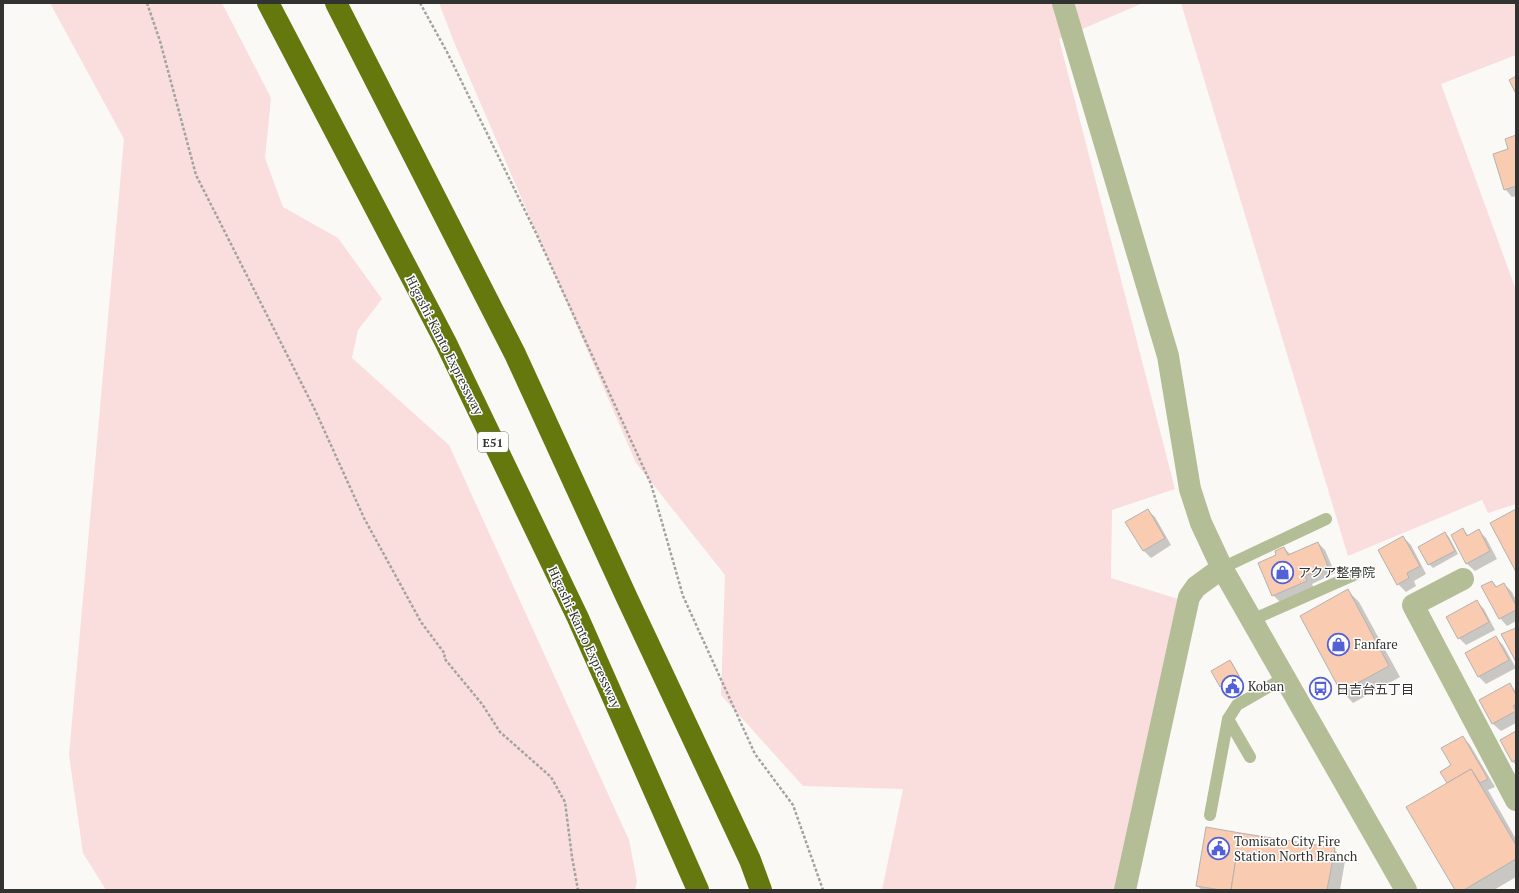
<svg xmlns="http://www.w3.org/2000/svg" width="1519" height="893" font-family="'PT Serif','Noto Sans JP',serif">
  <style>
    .green { fill: #fadddd }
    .shadow { fill: #0003 }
    .building { fill: #f9cbb0; stroke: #b5b2b0 }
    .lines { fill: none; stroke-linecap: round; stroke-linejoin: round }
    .path { stroke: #a4a3a0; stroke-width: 2.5; stroke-dasharray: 3 2; stroke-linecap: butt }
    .service { stroke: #b3be96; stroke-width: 12 }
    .minor { stroke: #b3be96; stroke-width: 22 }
    .tertiary { stroke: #b3be96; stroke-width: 22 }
    .motorway { stroke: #64780e; stroke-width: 22 }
    .labels { text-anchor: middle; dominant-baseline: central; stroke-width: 3; stroke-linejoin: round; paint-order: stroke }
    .shield { fill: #fff; stroke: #70706e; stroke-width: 1 }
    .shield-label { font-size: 12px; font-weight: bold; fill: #323230 }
    .street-label { font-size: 13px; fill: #323230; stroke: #fff }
    .poi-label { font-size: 13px; fill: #323230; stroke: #fff; text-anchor: start }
  </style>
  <rect width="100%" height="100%" fill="#fbf9f6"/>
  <g class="green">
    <path d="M 50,3 L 222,3 L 271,98 L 265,158 L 283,207 L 338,238 L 382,299 L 358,330 L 352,358 L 449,445 L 629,840 L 637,881 L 635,890 L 106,890 L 83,853 L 69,755 L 124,139 Z"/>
    <path d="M 439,3 L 1143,3 L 1059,39 L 1175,489 L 1112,510 L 1111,578 L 1178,599 L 1115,890 L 882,890 L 903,789 L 803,786 L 721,695 L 725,575 L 636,463 L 454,42 Z"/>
    <path d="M 1181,3 L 1516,3 L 1516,55 L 1441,84 L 1516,290 L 1516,504 L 1488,513 L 1482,500 L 1348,556 Z"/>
  </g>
  <g class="shadow">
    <path d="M 1516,136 L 1516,196 L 1512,197 L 1505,189 L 1509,150 Z"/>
    <path d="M 1147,510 L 1155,517 L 1171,545 L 1151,558 L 1143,550 Z"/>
    <path d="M 1463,530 L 1469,536 L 1478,530 L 1486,538 L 1497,559 L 1475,571 L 1467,564 L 1452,535 Z"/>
    <path d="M 1445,533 L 1449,537 L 1458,554 L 1433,568 L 1429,564 L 1420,547 Z"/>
    <path d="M 1403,537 L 1411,545 L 1426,574 L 1414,581 L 1416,586 L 1406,592 L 1398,584 L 1380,550 Z"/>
    <path d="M 1318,543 L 1325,550 L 1335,573 L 1312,584 L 1314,588 L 1281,603 L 1273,595 L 1278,555 L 1284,548 L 1291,555 Z"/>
    <path d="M 1492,582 L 1498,588 L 1504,584 L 1512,592 L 1516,600 L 1516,621 L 1507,626 L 1500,618 Z"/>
    <path d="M 1348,591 L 1359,602 L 1400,677 L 1353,703 L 1342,691 Z"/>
    <path d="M 1476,601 L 1484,609 L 1495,630 L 1466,645 L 1459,638 Z"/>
    <path d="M 1496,638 L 1503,645 L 1516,668 L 1486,684 L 1478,676 Z"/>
    <path d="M 1230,661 L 1233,664 L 1242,680 L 1224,690 L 1221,686 Z"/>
    <path d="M 1509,685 L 1516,691 L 1516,723 L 1501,731 L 1493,724 L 1481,700 Z"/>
    <path d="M 1516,732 L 1516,765 L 1512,761 Z"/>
    <path d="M 1463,737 L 1470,745 L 1495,787 L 1488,790 L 1516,839 L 1516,877 L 1494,890 L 1456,890 L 1447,783 L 1441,772 L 1453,765 Z"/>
    <path d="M 1334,849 L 1345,861 L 1340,890 L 1202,890 L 1197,886 Z"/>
  </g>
  <g class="building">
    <path d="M 1516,76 L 1516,94 L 1509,80 Z"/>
    <path d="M 1516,135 L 1516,186 L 1504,190 L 1493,154 L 1508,149 L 1505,139 Z"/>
    <path d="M 1148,509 L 1165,538 L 1143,551 L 1125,522 Z"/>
    <path d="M 1516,509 L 1516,572 L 1490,523 Z"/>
    <path d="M 1463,528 L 1467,536 L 1479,529 L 1490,551 L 1466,564 L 1451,535 Z"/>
    <path d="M 1445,532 L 1455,551 L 1428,565 L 1418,547 Z"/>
    <path d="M 1403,536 L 1420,566 L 1407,573 L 1409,578 L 1397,585 L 1378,550 Z"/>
    <path d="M 1318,542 L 1328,566 L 1305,576 L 1307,581 L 1272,596 L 1258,563 L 1276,555 L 1275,551 L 1284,547 L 1288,555 Z"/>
    <path d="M 1492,581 L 1496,587 L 1504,583 L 1516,605 L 1516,610 L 1499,619 L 1481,586 Z"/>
    <path d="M 1348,589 L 1389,666 L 1341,692 L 1300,616 Z"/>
    <path d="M 1477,600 L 1489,622 L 1458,639 L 1446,617 Z"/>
    <path d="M 1516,628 L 1516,662 L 1501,634 Z"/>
    <path d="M 1496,636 L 1509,660 L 1478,677 L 1465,653 Z"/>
    <path d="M 1230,660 L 1239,676 L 1220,687 L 1211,671 Z"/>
    <path d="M 1510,683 L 1516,695 L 1516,704 L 1513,706 L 1516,711 L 1492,724 L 1479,700 Z"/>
    <path d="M 1516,731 L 1516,759 L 1512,762 L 1500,740 Z"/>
    <path d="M 1463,736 L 1488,779 L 1480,783 L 1471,769 L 1447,783 L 1440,772 L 1451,765 L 1441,748 Z"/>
    <path d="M 1471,769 L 1516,845 L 1516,859 L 1464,890 L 1455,890 L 1406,807 Z"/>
    <path d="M 1206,827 L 1240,833 L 1231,890 L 1221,890 L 1196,886 Z"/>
    <path d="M 1240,833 L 1335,848 L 1327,890 L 1231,890 Z"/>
  </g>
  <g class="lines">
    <g class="path">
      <path d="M 147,3 L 160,41 L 196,175 L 315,410 L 364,518 L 421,622 L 445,654 L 444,658 L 482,704 L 500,732 L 551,777 L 565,802 L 572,857 L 578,890"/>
      <path d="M 420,3 L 447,52 L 536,233 L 651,484 L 683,596 L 755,754 L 793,805 L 823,890"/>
    </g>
    <g class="service">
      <path d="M 1222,568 L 1326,519"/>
      <path d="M 1252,620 L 1356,574"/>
      <path d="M 1228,719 L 1250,757"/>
      <path d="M 1210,815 L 1228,719 L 1237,705 L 1284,678"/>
    </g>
    <g class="minor">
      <path d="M 1463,579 L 1413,605 L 1516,800"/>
      <path d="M 1125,890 L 1189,597 L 1196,587 L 1222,568"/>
    </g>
    <path class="tertiary" d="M 1063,3 L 1168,356 L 1190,489 L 1201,523 L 1222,568 L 1406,890"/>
    <g class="motorway">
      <path d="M 268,3 L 445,341 L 578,618 L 698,890"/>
      <path d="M 336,3 L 515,354 L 627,598 L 750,860 L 761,890"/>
    </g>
  </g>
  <defs>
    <symbol id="shop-ring" viewBox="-11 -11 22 22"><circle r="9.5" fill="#fff" stroke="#5460d6" stroke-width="1.5"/><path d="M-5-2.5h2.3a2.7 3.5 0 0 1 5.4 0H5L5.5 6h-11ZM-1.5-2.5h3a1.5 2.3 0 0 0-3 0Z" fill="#5460d6"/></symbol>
    <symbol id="civic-ring" viewBox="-11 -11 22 22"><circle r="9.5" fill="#fff" stroke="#5460d6" stroke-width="1.5"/><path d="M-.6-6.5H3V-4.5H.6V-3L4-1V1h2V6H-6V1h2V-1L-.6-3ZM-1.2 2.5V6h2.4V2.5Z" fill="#5460d6"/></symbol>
    <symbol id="bus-ring" viewBox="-11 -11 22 22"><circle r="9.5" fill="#fff" stroke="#5460d6" stroke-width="1.5"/><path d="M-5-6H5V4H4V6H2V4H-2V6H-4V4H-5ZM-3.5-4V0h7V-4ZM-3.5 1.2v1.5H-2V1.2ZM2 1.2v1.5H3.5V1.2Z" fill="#5460d6"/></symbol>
  </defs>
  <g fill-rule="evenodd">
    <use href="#shop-ring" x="1270" y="560" width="25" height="25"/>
    <use href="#shop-ring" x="1326" y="632" width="25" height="25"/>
    <use href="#civic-ring" x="1220" y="674" width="25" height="25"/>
    <use href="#bus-ring" x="1308" y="676" width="25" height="25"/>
    <use href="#civic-ring" x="1206" y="836" width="25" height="25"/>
  </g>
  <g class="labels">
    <rect class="shield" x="478" y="432" width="30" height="20" rx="3"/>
    <g class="shield-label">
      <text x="493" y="442">E51</text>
    </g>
    <g class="street-label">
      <text transform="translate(445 345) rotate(63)">Higashi-Kanto Expressway</text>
      <text transform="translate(585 637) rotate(65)">Higashi-Kanto Expressway</text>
    </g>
    <g class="poi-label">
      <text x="1298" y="572">アクア整骨院</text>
      <text x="1354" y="644">Fanfare</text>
      <text x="1248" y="686">Koban</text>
      <text x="1336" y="689">日吉台五丁目</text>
      <text x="1234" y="841">Tomisato City Fire<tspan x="1234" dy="15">Station North Branch</tspan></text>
    </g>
  </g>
  <rect width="1519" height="893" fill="none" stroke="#323230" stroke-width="8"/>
</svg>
